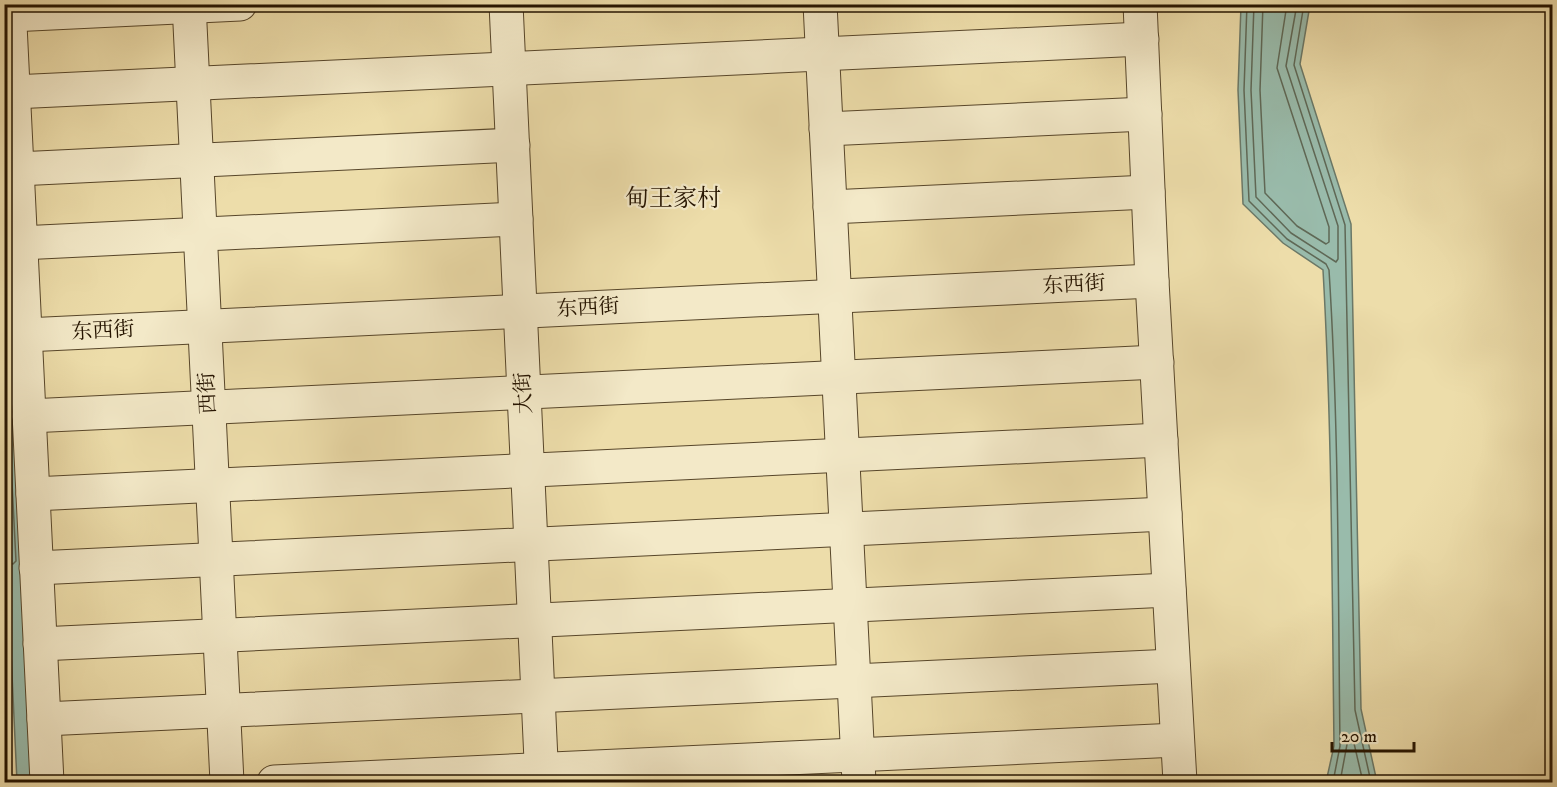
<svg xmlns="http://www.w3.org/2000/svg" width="1557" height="787" font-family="'IM FELL DW Pica','Noto Serif SC',serif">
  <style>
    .water { fill: #99bbab; stroke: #6b7867; stroke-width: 1.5 }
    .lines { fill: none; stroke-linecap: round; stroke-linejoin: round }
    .shore { stroke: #5f6856; stroke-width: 1.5 }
    .minor-casing { stroke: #57462a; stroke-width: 35 }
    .minor { stroke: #f3e9c8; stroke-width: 33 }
    .labels { text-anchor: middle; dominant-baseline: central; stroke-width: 4.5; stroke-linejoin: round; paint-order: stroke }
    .street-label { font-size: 21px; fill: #251400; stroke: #f3e9c8 }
    .quarter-label { font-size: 24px; fill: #251400; stroke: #f3e9c8 }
  </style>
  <rect width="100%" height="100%" fill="#edddaa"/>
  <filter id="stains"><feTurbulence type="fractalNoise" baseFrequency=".00333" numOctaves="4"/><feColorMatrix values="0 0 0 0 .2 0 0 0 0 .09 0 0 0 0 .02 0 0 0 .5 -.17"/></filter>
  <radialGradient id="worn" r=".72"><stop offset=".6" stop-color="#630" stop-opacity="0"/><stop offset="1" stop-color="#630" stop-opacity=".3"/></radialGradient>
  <g class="water">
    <path d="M 1241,5 L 1310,5 L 1300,64 L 1351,224 L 1361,709 L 1377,782 L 1326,782 L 1334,746 C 1332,587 1332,428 1323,270 L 1283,243 L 1243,204 L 1238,90 Z"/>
    <path d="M 4,198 L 32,782 L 17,782 L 4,502 Z"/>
  </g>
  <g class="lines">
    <g class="shore">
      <path d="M 1247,4 L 1244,90 L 1249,201 L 1287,239 L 1326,264 L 1329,270 C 1339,428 1338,587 1340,746 L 1333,782"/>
      <path d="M 1254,4 L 1251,90 L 1256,197 L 1291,233 L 1336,262 L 1338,259 L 1338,226 L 1286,66 L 1297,4"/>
      <path d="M 1263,4 L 1260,90 L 1265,193 L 1297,226 L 1326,244 L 1329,242 L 1329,227 L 1277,68 L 1287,4"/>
      <path d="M 1304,4 L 1294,65 L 1345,225 L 1355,710 L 1371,782"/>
      <path d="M 4,326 L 16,561 L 13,564 L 4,562"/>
      <path d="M 4,485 L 8,551 L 4,554"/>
      <path d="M 1340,782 L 1348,739 L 1351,737 L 1353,739 L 1363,782"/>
    </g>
    <defs>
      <g id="minor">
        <path d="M 9,4 L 47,782"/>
        <path d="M 189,4 L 227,782"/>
        <path d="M 506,4 L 542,782"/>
        <path d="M 820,4 L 859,782"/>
        <path d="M 1140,4 L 1152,281 L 1180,782"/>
        <path d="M 10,15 L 240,4"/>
        <path d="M 13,92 L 1142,39"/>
        <path d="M 826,129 L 1145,114"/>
        <path d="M 17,169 L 513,145"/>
        <path d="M 830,207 L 1148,192"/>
        <path d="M 20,243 L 516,219"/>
        <path d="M 25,335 L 1152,281"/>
        <path d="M 29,416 L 1157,362"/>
        <path d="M 33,494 L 1161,440"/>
        <path d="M 36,568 L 1165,514"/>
        <path d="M 40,644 L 1169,590"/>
        <path d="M 44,719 L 1173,666"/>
        <path d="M 274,782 L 1177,740"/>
      </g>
    </defs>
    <use href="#minor" class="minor-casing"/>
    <use href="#minor" class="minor"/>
  </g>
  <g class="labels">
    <g class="street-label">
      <text transform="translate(1074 285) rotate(-3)">东西街</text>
      <text transform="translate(588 308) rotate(-3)">东西街</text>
      <text transform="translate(103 331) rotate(-3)">东西街</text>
      <text transform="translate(208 393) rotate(-93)">西街</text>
      <text transform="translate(524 393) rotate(-93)">大街</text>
    </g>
    <g class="quarter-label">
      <text x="673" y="199">甸王家村</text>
    </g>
  </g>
  <rect width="1557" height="787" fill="none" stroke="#edddaa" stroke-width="24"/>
  <rect x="6" y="6" width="1545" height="775" fill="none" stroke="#251400" stroke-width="3"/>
  <rect x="12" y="12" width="1533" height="763" fill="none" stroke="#251400" stroke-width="1.5"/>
  <path d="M1332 742v9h82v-9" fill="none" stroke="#251400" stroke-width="3"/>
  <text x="1341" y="742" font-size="18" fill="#251400" stroke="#f3e9c8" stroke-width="4.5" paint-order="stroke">20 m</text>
  <rect width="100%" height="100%" filter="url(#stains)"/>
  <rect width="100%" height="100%" fill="url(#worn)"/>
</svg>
